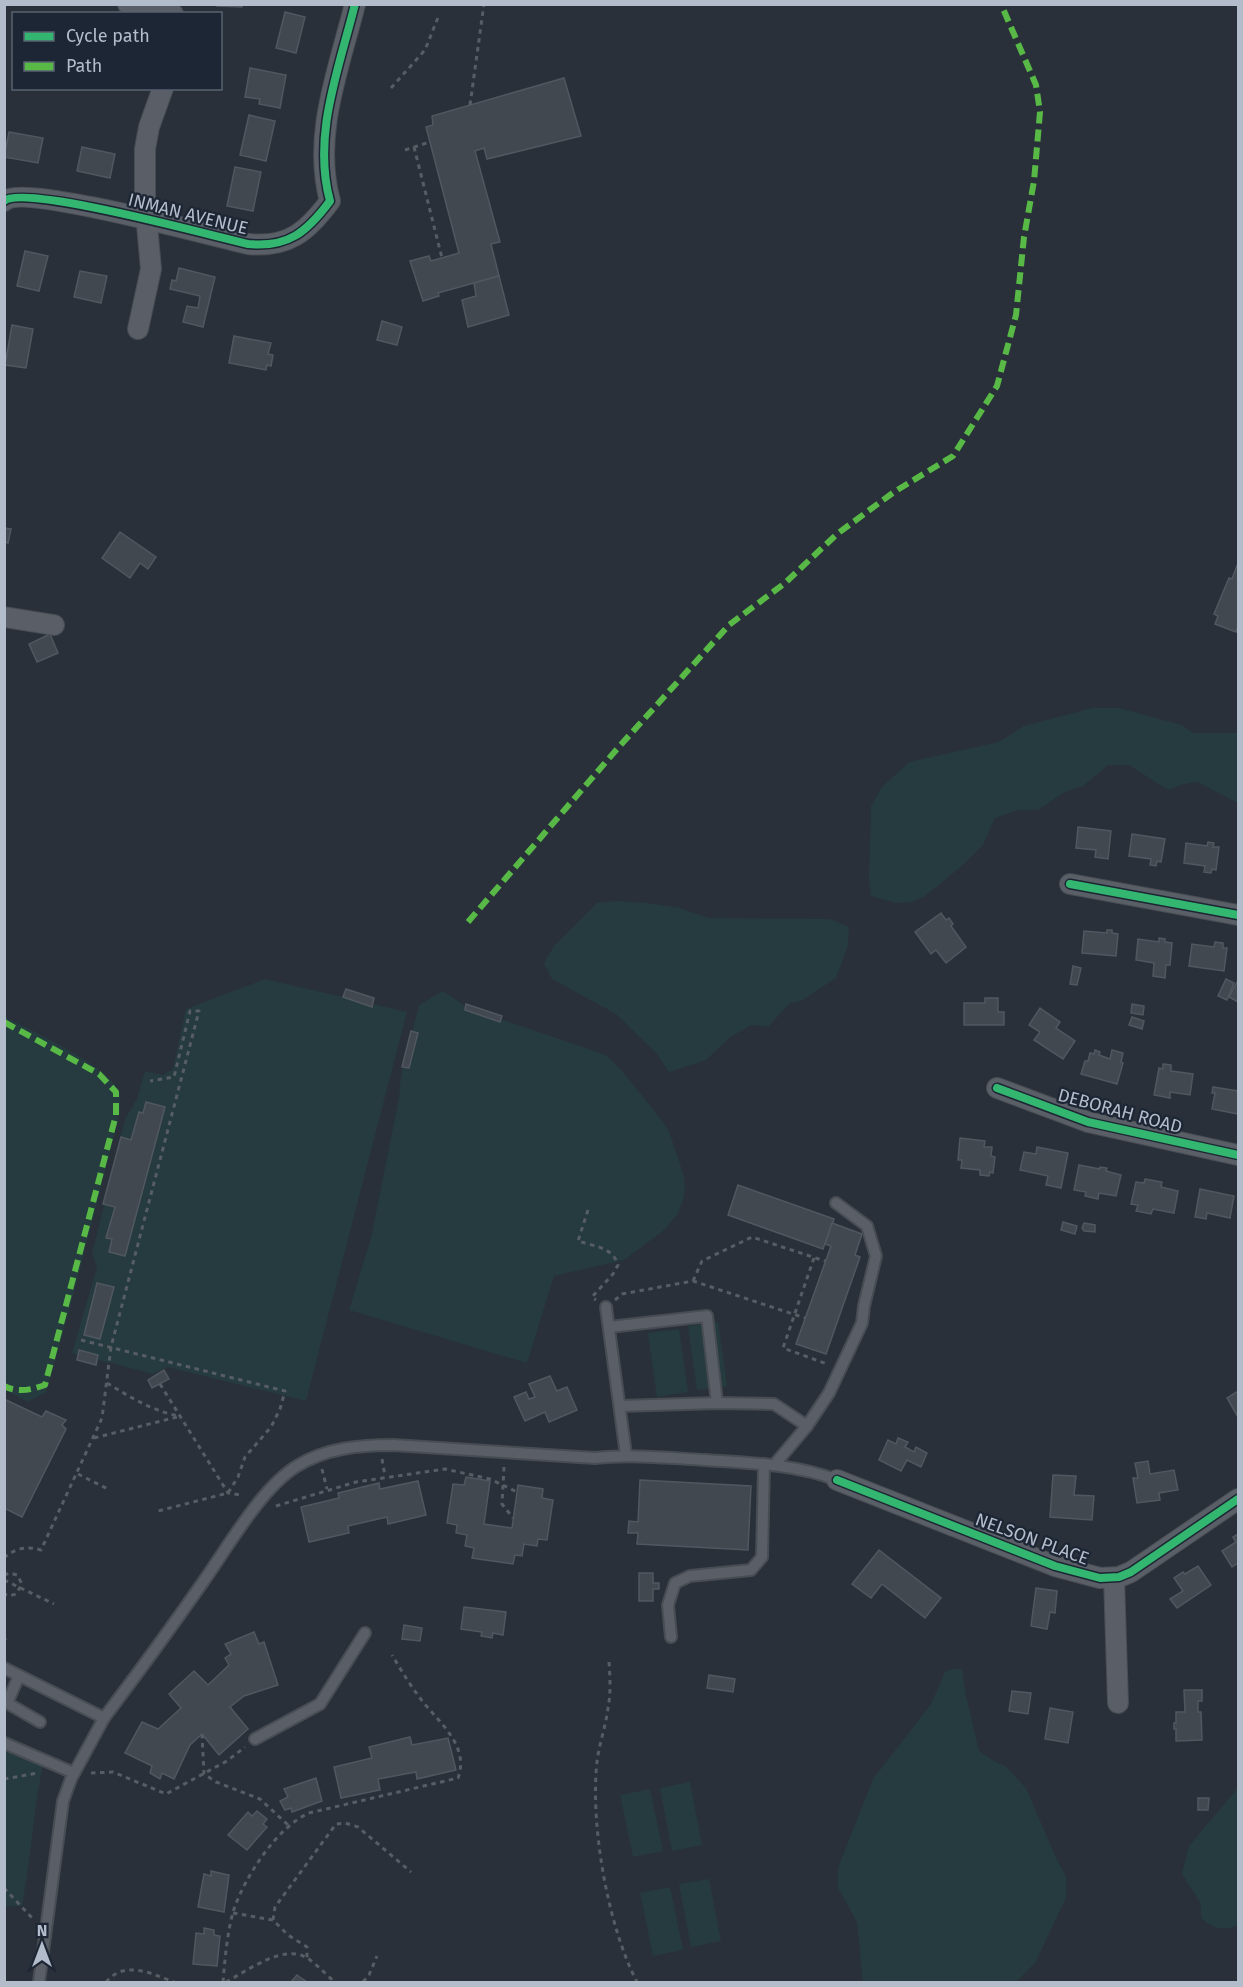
<svg xmlns="http://www.w3.org/2000/svg" width="1243" height="1987" font-family="'Fira Sans',sans-serif">
  <style>
    .green { fill: #263b3f }
    .building { fill: #424850; stroke: #515760; stroke-width: 1.5 }
    .lines { fill: none; stroke-linecap: round; stroke-linejoin: round }
    .service-casing { stroke: #484c53; stroke-width: 14 }
    .minor-casing { stroke: #484c53; stroke-width: 22 }
    .path { stroke: #575d64; stroke-width: 3; stroke-dasharray: 4.5 4.5; stroke-linecap: butt }
    .service { stroke: #5a5e66; stroke-width: 10 }
    .minor { stroke: #5a5e66; stroke-width: 20 }
    .quiet { stroke: #58b947; stroke-width: 6; stroke-dasharray: 12 6; stroke-linecap: butt }
    .cycleway-casing { stroke: #1c2634; stroke-width: 11 }
    .cycleway { stroke: #33b770; stroke-width: 8 }
    .labels { text-anchor: middle; dominant-baseline: central; stroke-width: 4.5; stroke-linejoin: round; paint-order: stroke }
    .street-label { font-size: 18px; fill: #b3bcca; stroke: #1c2634 }
  </style>
  <rect width="100%" height="100%" fill="#293039"/>
  <g class="green">
    <path d="M 1092,708 L 1119,708 L 1182,725 L 1193,733 L 1238,733 L 1238,803 L 1197,782 L 1184,784 L 1168,790 L 1129,765 L 1108,765 L 1083,786 L 1065,792 L 1038,810 L 1018,810 L 995,818 L 983,845 L 962,866 L 925,896 L 912,902 L 896,903 L 871,896 L 869,880 L 871,806 L 882,787 L 909,762 L 999,742 L 1024,726 Z"/>
    <path d="M 616,901 L 647,903 L 680,908 L 709,918 L 830,919 L 849,927 L 848,945 L 836,978 L 801,1001 L 790,1003 L 768,1027 L 751,1025 L 729,1038 L 706,1060 L 669,1072 L 657,1054 L 616,1014 L 552,979 L 544,963 L 554,946 L 597,903 Z"/>
    <path d="M 265,979 L 407,1012 L 306,1401 L 167,1367 L 153,1374 L 72,1353 L 97,1267 L 92,1254 L 125,1119 L 137,1099 L 145,1071 L 163,1075 L 173,1069 L 186,1009 Z"/>
    <path d="M 443,991 L 468,1008 L 606,1055 L 623,1072 L 663,1122 L 670,1134 L 684,1176 L 685,1188 L 683,1201 L 677,1215 L 663,1231 L 624,1260 L 554,1276 L 527,1363 L 349,1310 L 371,1238 L 399,1098 L 401,1076 L 419,1005 Z"/>
    <path d="M 4,1016 C 33,1032 101,1062 117,1088 C 123,1098 119,1113 117,1124 L 71,1304 L 46,1392 L 28,1402 L 5,1390 Z"/>
    <path d="M 718,1322 L 727,1386 L 697,1390 L 688,1326 Z"/>
    <path d="M 679,1329 L 688,1392 L 657,1397 L 648,1333 Z"/>
    <path d="M 953,1669 L 962,1669 L 966,1696 L 979,1751 L 992,1760 L 1005,1766 L 1026,1788 L 1057,1860 L 1066,1876 L 1066,1898 L 1035,1963 L 1016,1982 L 863,1982 L 857,1922 L 838,1888 L 838,1868 L 873,1779 L 931,1704 L 945,1672 Z"/>
    <path d="M 4,1734 L 45,1754 C 34,1805 31,1856 22,1906 L 5,1906 Z"/>
    <path d="M 690,1782 L 702,1845 L 672,1851 L 660,1788 Z"/>
    <path d="M 1238,1788 L 1238,1925 C 1224,1932 1212,1928 1201,1918 L 1201,1904 L 1182,1874 L 1189,1846 Z"/>
    <path d="M 650,1789 L 663,1851 L 633,1857 L 620,1795 Z"/>
    <path d="M 709,1879 L 721,1941 L 691,1947 L 679,1884 Z"/>
    <path d="M 670,1887 L 683,1950 L 653,1956 L 640,1893 Z"/>
  </g>
  <g class="building">
    <path d="M 217,4 L 242,4 L 242,7 L 217,6 Z"/>
    <path d="M 285,12 L 305,17 L 296,53 L 276,48 Z"/>
    <path d="M 250,68 L 286,75 L 280,108 L 259,104 L 260,99 L 245,97 Z"/>
    <path d="M 564,78 L 581,136 L 487,159 L 484,148 L 475,151 L 500,242 L 491,244 L 499,276 L 438,293 L 439,296 L 423,301 L 410,261 L 429,256 L 431,261 L 459,253 L 426,127 L 433,125 L 432,116 Z"/>
    <path d="M 249,115 L 275,121 L 266,161 L 240,155 Z"/>
    <path d="M 9,132 L 43,138 L 38,163 L 4,157 Z"/>
    <path d="M 82,147 L 115,154 L 110,178 L 77,171 Z"/>
    <path d="M 235,167 L 261,172 L 253,211 L 227,206 Z"/>
    <path d="M 25,251 L 48,256 L 39,291 L 17,286 Z"/>
    <path d="M 179,268 L 215,277 L 203,327 L 183,322 L 187,306 L 198,308 L 200,296 L 170,289 L 172,280 L 176,281 Z"/>
    <path d="M 80,271 L 107,276 L 101,303 L 74,297 Z"/>
    <path d="M 499,276 L 509,315 L 468,327 L 462,300 L 476,296 L 474,283 Z"/>
    <path d="M 382,321 L 402,327 L 397,345 L 377,340 Z"/>
    <path d="M 12,325 L 33,329 L 26,368 L 5,365 Z"/>
    <path d="M 234,336 L 271,343 L 268,354 L 273,355 L 271,366 L 267,365 L 266,370 L 229,363 Z"/>
    <path d="M 4,528 L 11,529 L 8,543 L 4,542 Z"/>
    <path d="M 120,532 L 156,557 L 148,569 L 140,563 L 130,578 L 102,558 Z"/>
    <path d="M 1238,563 L 1238,626 L 1236,632 L 1215,624 L 1218,616 L 1214,614 L 1229,578 L 1232,579 Z"/>
    <path d="M 50,634 L 58,653 L 37,662 L 29,644 Z"/>
    <path d="M 1078,827 L 1111,831 L 1108,859 L 1095,857 L 1096,850 L 1076,848 Z"/>
    <path d="M 1132,834 L 1165,839 L 1161,862 L 1157,861 L 1156,866 L 1150,865 L 1151,859 L 1129,856 Z"/>
    <path d="M 1208,842 L 1214,843 L 1213,847 L 1219,847 L 1216,870 L 1212,869 L 1211,873 L 1204,872 L 1205,866 L 1184,863 L 1186,843 L 1207,846 Z"/>
    <path d="M 941,913 L 946,920 L 949,918 L 953,924 L 951,926 L 966,947 L 946,963 L 936,950 L 931,954 L 915,932 Z"/>
    <path d="M 1107,930 L 1112,930 L 1112,933 L 1118,934 L 1116,956 L 1082,953 L 1084,931 L 1107,933 Z"/>
    <path d="M 1159,938 L 1165,939 L 1165,942 L 1172,943 L 1170,965 L 1166,965 L 1165,978 L 1153,976 L 1154,963 L 1136,960 L 1138,939 L 1159,942 Z"/>
    <path d="M 1215,942 L 1223,943 L 1223,948 L 1227,948 L 1224,971 L 1189,966 L 1192,944 L 1214,947 Z"/>
    <path d="M 1073,966 L 1081,968 L 1077,985 L 1070,984 Z"/>
    <path d="M 1226,979 L 1234,983 L 1227,1000 L 1218,996 Z"/>
    <path d="M 1238,980 L 1238,1002 L 1229,997 Z"/>
    <path d="M 346,989 L 374,998 L 372,1007 L 343,997 Z"/>
    <path d="M 985,998 L 998,998 L 998,1012 L 1004,1012 L 1004,1025 L 964,1025 L 964,1003 L 985,1003 Z"/>
    <path d="M 466,1004 L 502,1016 L 500,1022 L 465,1010 Z"/>
    <path d="M 1132,1004 L 1144,1006 L 1143,1015 L 1131,1013 Z"/>
    <path d="M 1040,1008 L 1060,1022 L 1056,1028 L 1075,1041 L 1063,1059 L 1034,1040 L 1040,1032 L 1029,1025 Z"/>
    <path d="M 1132,1017 L 1144,1021 L 1142,1029 L 1129,1025 Z"/>
    <path d="M 411,1031 L 418,1033 L 409,1068 L 402,1067 Z"/>
    <path d="M 1095,1050 L 1100,1052 L 1099,1055 L 1110,1059 L 1112,1050 L 1123,1053 L 1121,1062 L 1123,1063 L 1117,1084 L 1081,1074 L 1085,1061 L 1088,1061 L 1090,1053 L 1094,1054 Z"/>
    <path d="M 1163,1064 L 1171,1065 L 1171,1071 L 1193,1074 L 1190,1095 L 1170,1092 L 1170,1098 L 1154,1095 L 1159,1068 L 1163,1069 Z"/>
    <path d="M 1213,1087 L 1238,1091 L 1238,1114 L 1212,1109 L 1215,1093 L 1212,1093 Z"/>
    <path d="M 146,1102 L 165,1107 L 125,1256 L 109,1252 L 112,1239 L 106,1238 L 115,1207 L 103,1204 L 121,1137 L 131,1140 L 139,1112 L 143,1113 Z"/>
    <path d="M 960,1138 L 985,1141 L 984,1147 L 992,1147 L 991,1156 L 995,1157 L 993,1173 L 990,1172 L 989,1176 L 980,1175 L 980,1170 L 961,1168 L 962,1160 L 958,1160 Z"/>
    <path d="M 1037,1147 L 1068,1153 L 1061,1188 L 1046,1185 L 1048,1176 L 1020,1170 L 1024,1152 L 1036,1154 Z"/>
    <path d="M 1079,1165 L 1100,1169 L 1100,1167 L 1107,1168 L 1106,1171 L 1121,1175 L 1116,1196 L 1099,1193 L 1098,1199 L 1085,1196 L 1086,1192 L 1074,1190 Z"/>
    <path d="M 1145,1179 L 1162,1182 L 1161,1187 L 1178,1191 L 1174,1213 L 1153,1209 L 1151,1214 L 1136,1211 L 1138,1205 L 1131,1204 L 1136,1182 L 1144,1183 Z"/>
    <path d="M 738,1185 L 834,1219 L 823,1249 L 728,1215 Z"/>
    <path d="M 1200,1189 L 1234,1196 L 1230,1218 L 1207,1213 L 1206,1219 L 1195,1217 Z"/>
    <path d="M 1063,1222 L 1077,1226 L 1075,1234 L 1061,1230 Z"/>
    <path d="M 832,1223 L 862,1234 L 855,1255 L 860,1257 L 826,1354 L 796,1344 L 831,1246 L 825,1244 Z"/>
    <path d="M 1084,1223 L 1095,1225 L 1095,1232 L 1084,1231 L 1082,1228 Z"/>
    <path d="M 97,1283 L 114,1287 L 100,1339 L 84,1335 Z"/>
    <path d="M 79,1350 L 98,1355 L 96,1365 L 77,1360 Z"/>
    <path d="M 164,1370 L 169,1379 L 152,1388 L 148,1380 Z"/>
    <path d="M 550,1376 L 557,1391 L 567,1387 L 577,1410 L 549,1422 L 545,1412 L 525,1421 L 514,1397 L 526,1392 L 529,1399 L 535,1397 L 529,1384 Z"/>
    <path d="M 1238,1391 L 1238,1417 L 1227,1398 Z"/>
    <path d="M 4,1399 L 42,1417 L 46,1411 L 66,1420 L 62,1425 L 66,1429 L 22,1517 L 4,1508 Z"/>
    <path d="M 898,1438 L 908,1442 L 905,1447 L 914,1452 L 916,1447 L 927,1453 L 921,1467 L 907,1460 L 901,1471 L 879,1460 L 888,1440 L 896,1444 Z"/>
    <path d="M 1148,1461 L 1150,1474 L 1174,1470 L 1178,1490 L 1159,1493 L 1160,1500 L 1137,1503 L 1133,1478 L 1138,1478 L 1135,1463 Z"/>
    <path d="M 1053,1475 L 1076,1476 L 1074,1495 L 1094,1496 L 1092,1520 L 1050,1517 Z"/>
    <path d="M 466,1477 L 490,1481 L 484,1524 L 512,1528 L 518,1485 L 543,1489 L 542,1498 L 553,1500 L 547,1540 L 538,1539 L 537,1546 L 524,1544 L 522,1556 L 515,1555 L 513,1564 L 472,1558 L 474,1548 L 465,1546 L 467,1535 L 456,1533 L 457,1525 L 447,1523 L 453,1484 L 464,1485 Z"/>
    <path d="M 640,1480 L 751,1486 L 748,1550 L 637,1544 L 638,1533 L 628,1533 L 629,1521 L 638,1522 Z"/>
    <path d="M 418,1481 L 426,1515 L 388,1524 L 387,1517 L 348,1526 L 349,1533 L 309,1542 L 301,1507 L 339,1498 L 338,1493 L 379,1483 L 380,1489 Z"/>
    <path d="M 1238,1534 L 1238,1563 L 1232,1567 L 1222,1551 L 1236,1542 L 1233,1537 Z"/>
    <path d="M 879,1550 L 941,1598 L 925,1618 L 882,1584 L 871,1598 L 852,1584 Z"/>
    <path d="M 1198,1566 L 1211,1585 L 1177,1608 L 1170,1599 L 1183,1591 L 1174,1578 L 1183,1572 L 1185,1574 Z"/>
    <path d="M 639,1573 L 653,1573 L 653,1583 L 659,1583 L 659,1589 L 653,1589 L 653,1601 L 639,1601 Z"/>
    <path d="M 1036,1588 L 1057,1591 L 1055,1613 L 1050,1612 L 1047,1629 L 1031,1626 Z"/>
    <path d="M 464,1607 L 506,1612 L 503,1635 L 493,1633 L 492,1638 L 481,1636 L 482,1632 L 461,1629 Z"/>
    <path d="M 404,1625 L 422,1628 L 420,1641 L 402,1639 Z"/>
    <path d="M 254,1632 L 259,1644 L 264,1642 L 278,1685 L 244,1696 L 230,1707 L 248,1729 L 219,1755 L 202,1734 L 190,1745 L 174,1779 L 162,1773 L 160,1779 L 150,1773 L 152,1766 L 125,1753 L 142,1722 L 158,1729 L 181,1708 L 169,1694 L 194,1671 L 208,1685 L 229,1665 L 225,1658 L 231,1654 L 225,1644 Z"/>
    <path d="M 709,1675 L 735,1679 L 733,1692 L 707,1688 Z"/>
    <path d="M 1184,1690 L 1202,1690 L 1202,1701 L 1198,1701 L 1198,1712 L 1201,1712 L 1202,1740 L 1176,1741 L 1176,1729 L 1174,1729 L 1174,1723 L 1176,1723 L 1176,1712 L 1185,1712 Z"/>
    <path d="M 1012,1691 L 1031,1693 L 1028,1714 L 1009,1711 Z"/>
    <path d="M 1050,1708 L 1073,1712 L 1068,1743 L 1045,1739 Z"/>
    <path d="M 410,1737 L 412,1745 L 448,1738 L 456,1770 L 417,1779 L 416,1772 L 378,1779 L 380,1790 L 341,1798 L 334,1767 L 372,1758 L 369,1747 Z"/>
    <path d="M 316,1778 L 322,1801 L 292,1812 L 291,1808 L 285,1810 L 280,1801 L 288,1797 L 284,1789 Z"/>
    <path d="M 1198,1798 L 1209,1798 L 1208,1810 L 1198,1810 Z"/>
    <path d="M 257,1811 L 267,1819 L 263,1824 L 267,1827 L 247,1850 L 228,1835 L 248,1812 L 252,1816 Z"/>
    <path d="M 211,1871 L 229,1875 L 224,1912 L 198,1907 L 204,1874 L 211,1876 Z"/>
    <path d="M 204,1928 L 214,1930 L 214,1935 L 220,1936 L 217,1966 L 193,1964 L 196,1933 L 204,1934 Z"/>
    <path d="M 297,1975 L 307,1982 L 291,1982 Z"/>
  </g>
  <g class="lines">
    <defs>
      <g id="service">
        <path d="M 606,1307 L 626,1455"/>
        <path d="M 609,1327 L 707,1316 L 717,1403"/>
        <path d="M 620,1406 L 717,1403 L 774,1404 L 807,1426"/>
        <path d="M 775,1464 L 807,1426 L 829,1393 L 862,1323 L 864,1306 L 876,1256 L 867,1226 L 836,1203"/>
        <path d="M 671,1637 L 668,1605 L 675,1583 L 690,1576 L 751,1570 L 762,1557 L 764,1464"/>
        <path d="M 4,1668 L 104,1718 L 71,1779 L 63,1801 L 39,1982"/>
        <path d="M 19,1676 L 7,1703 L 40,1722"/>
        <path d="M 104,1718 C 138,1673 171,1628 203,1582 C 228,1547 261,1488 297,1466 C 326,1448 360,1445 393,1445 L 595,1458 C 632,1454 668,1458 705,1460 C 750,1463 795,1464 837,1480"/>
        <path d="M 255,1739 L 320,1704 L 365,1633"/>
        <path d="M 4,1743 L 74,1773"/>
      </g>
      <g id="minor">
        <path d="M 128,4 L 173,14"/>
        <path d="M 4,201 C 24,184 213,236 248,244 C 288,248 307,232 330,201 C 312,135 339,69 355,4"/>
        <path d="M 138,329 L 151,269 L 145,203 L 145,149 L 149,127 L 163,88"/>
        <path d="M 4,617 L 54,625"/>
        <path d="M 1070,884 L 1238,915"/>
        <path d="M 997,1088 L 1088,1122 L 1238,1155"/>
        <path d="M 837,1480 L 1055,1566 L 1100,1578 L 1119,1577 L 1131,1572 L 1238,1499"/>
        <path d="M 1114,1578 L 1118,1703"/>
      </g>
    </defs>
    <use href="#service" class="service-casing"/>
    <use href="#minor" class="minor-casing"/>
    <g class="path">
      <path d="M 391,88 L 425,50 L 439,15"/>
      <path d="M 470,105 L 484,4"/>
      <path d="M 414,147 L 442,258"/>
      <path d="M 405,150 L 430,142"/>
      <path d="M 588,1210 L 578,1241 C 593,1246 613,1247 618,1265 L 613,1274 L 592,1297 L 596,1300"/>
      <path d="M 814,1258 L 783,1348 L 827,1364"/>
      <path d="M 693,1281 L 702,1261 L 752,1237 L 825,1261"/>
      <path d="M 615,1300 L 622,1294 L 693,1281 L 805,1318"/>
      <path d="M 81,1340 L 285,1391 L 280,1409 L 271,1427 L 245,1457 L 238,1477 L 228,1493 L 158,1511"/>
      <path d="M 107,1383 C 130,1397 152,1411 179,1416"/>
      <path d="M 160,1384 L 228,1493 L 241,1495"/>
      <path d="M 94,1438 L 181,1416"/>
      <path d="M 382,1459 L 385,1476"/>
      <path d="M 504,1467 L 502,1504 L 513,1518"/>
      <path d="M 322,1469 L 327,1489"/>
      <path d="M 78,1474 L 108,1489"/>
      <path d="M 276,1506 L 356,1482 L 445,1469 L 490,1479 L 517,1492"/>
      <path d="M 4,1558 C 15,1548 27,1546 41,1550 L 102,1418 L 111,1347 L 199,1011 L 190,1011 L 174,1077 L 150,1081"/>
      <path d="M 4,1575 L 10,1573 L 17,1575 L 22,1584 L 16,1594 L 9,1596 L 4,1594"/>
      <path d="M 4,1580 L 54,1604"/>
      <path d="M 4,1638 L 6,1640"/>
      <path d="M 609,1662 C 610,1677 611,1693 608,1708 C 606,1726 599,1744 597,1762 C 590,1825 608,1927 637,1982"/>
      <path d="M 202,1734 L 204,1774 L 216,1782 L 260,1799 L 288,1825"/>
      <path d="M 91,1773 L 113,1772 L 166,1794 L 227,1761 L 245,1747"/>
      <path d="M 4,1779 L 38,1773"/>
      <path d="M 4,1888 L 34,1920"/>
      <path d="M 233,1913 L 273,1920 L 288,1935 L 307,1947 L 307,1958"/>
      <path d="M 273,1920 L 275,1907 L 336,1824 L 345,1823 L 358,1827 L 411,1872"/>
      <path d="M 106,1982 C 125,1960 150,1973 174,1982"/>
      <path d="M 223,1982 C 225,1959 227,1932 234,1909 C 245,1877 277,1827 309,1813 L 458,1778 C 470,1745 438,1722 420,1698 C 410,1685 401,1670 392,1655"/>
      <path d="M 226,1982 C 247,1971 284,1943 307,1958 C 317,1964 326,1975 335,1982"/>
      <path d="M 363,1982 L 369,1975 L 377,1956"/>
    </g>
    <use href="#service" class="service"/>
    <use href="#minor" class="minor"/>
    <g class="quiet">
      <path d="M 468,922 L 617,749 L 729,625 L 785,583 L 837,534 L 894,492 L 953,456 L 997,386 L 1016,315 L 1024,237 L 1034,181 L 1040,112 L 1036,85 L 1001,4"/>
      <path d="M 4,1022 L 99,1074 L 116,1092 L 116,1115 L 45,1385 C 31,1390 18,1393 4,1386"/>
    </g>
    <defs>
      <g id="cycleway">
        <path d="M 4,201 C 24,184 213,236 248,244 C 288,248 307,232 330,201 C 312,135 339,69 355,4"/>
        <path d="M 1070,884 L 1238,915"/>
        <path d="M 997,1088 L 1088,1122 L 1238,1155"/>
        <path d="M 837,1480 L 1055,1566 L 1100,1578 L 1119,1577 L 1131,1572 L 1238,1499"/>
      </g>
    </defs>
    <use href="#cycleway" class="cycleway-casing"/>
    <use href="#cycleway" class="cycleway"/>
  </g>
  <g class="labels">
    <g class="street-label">
      <text transform="translate(188 214) rotate(14)">INMAN AVENUE</text>
      <text transform="translate(1120 1111) rotate(15)">DEBORAH ROAD</text>
      <text transform="translate(1032 1539) rotate(20)">NELSON PLACE</text>
    </g>
  </g>
  <rect width="1243" height="1987" fill="none" stroke="#b3bcca" stroke-width="12"/>
  <rect x="12" y="12" width="210" height="78" fill="#1c2634" stroke="#586270" stroke-width="1.5"/>
  <rect x="24" y="32" width="30" height="9" fill="#33b770" stroke="#586270" stroke-width="1.5"/>
  <text x="66" y="42" font-size="18" fill="#b3bcca">Cycle path</text>
  <rect x="24" y="62" width="30" height="9" fill="#58b947" stroke="#586270" stroke-width="1.5"/>
  <text x="66" y="72" font-size="18" fill="#b3bcca">Path</text>
  <g transform="translate(42 1945)" stroke="#1c2634" stroke-width="4.5" paint-order="stroke">
  <path d="M0-4.5L10 22L0 15L-10 22Z" fill="#b3bcca"/>
  <text y="-9" font-size="16" font-weight="bold" text-anchor="middle" fill="#b3bcca">N</text>
  </g>
</svg>
